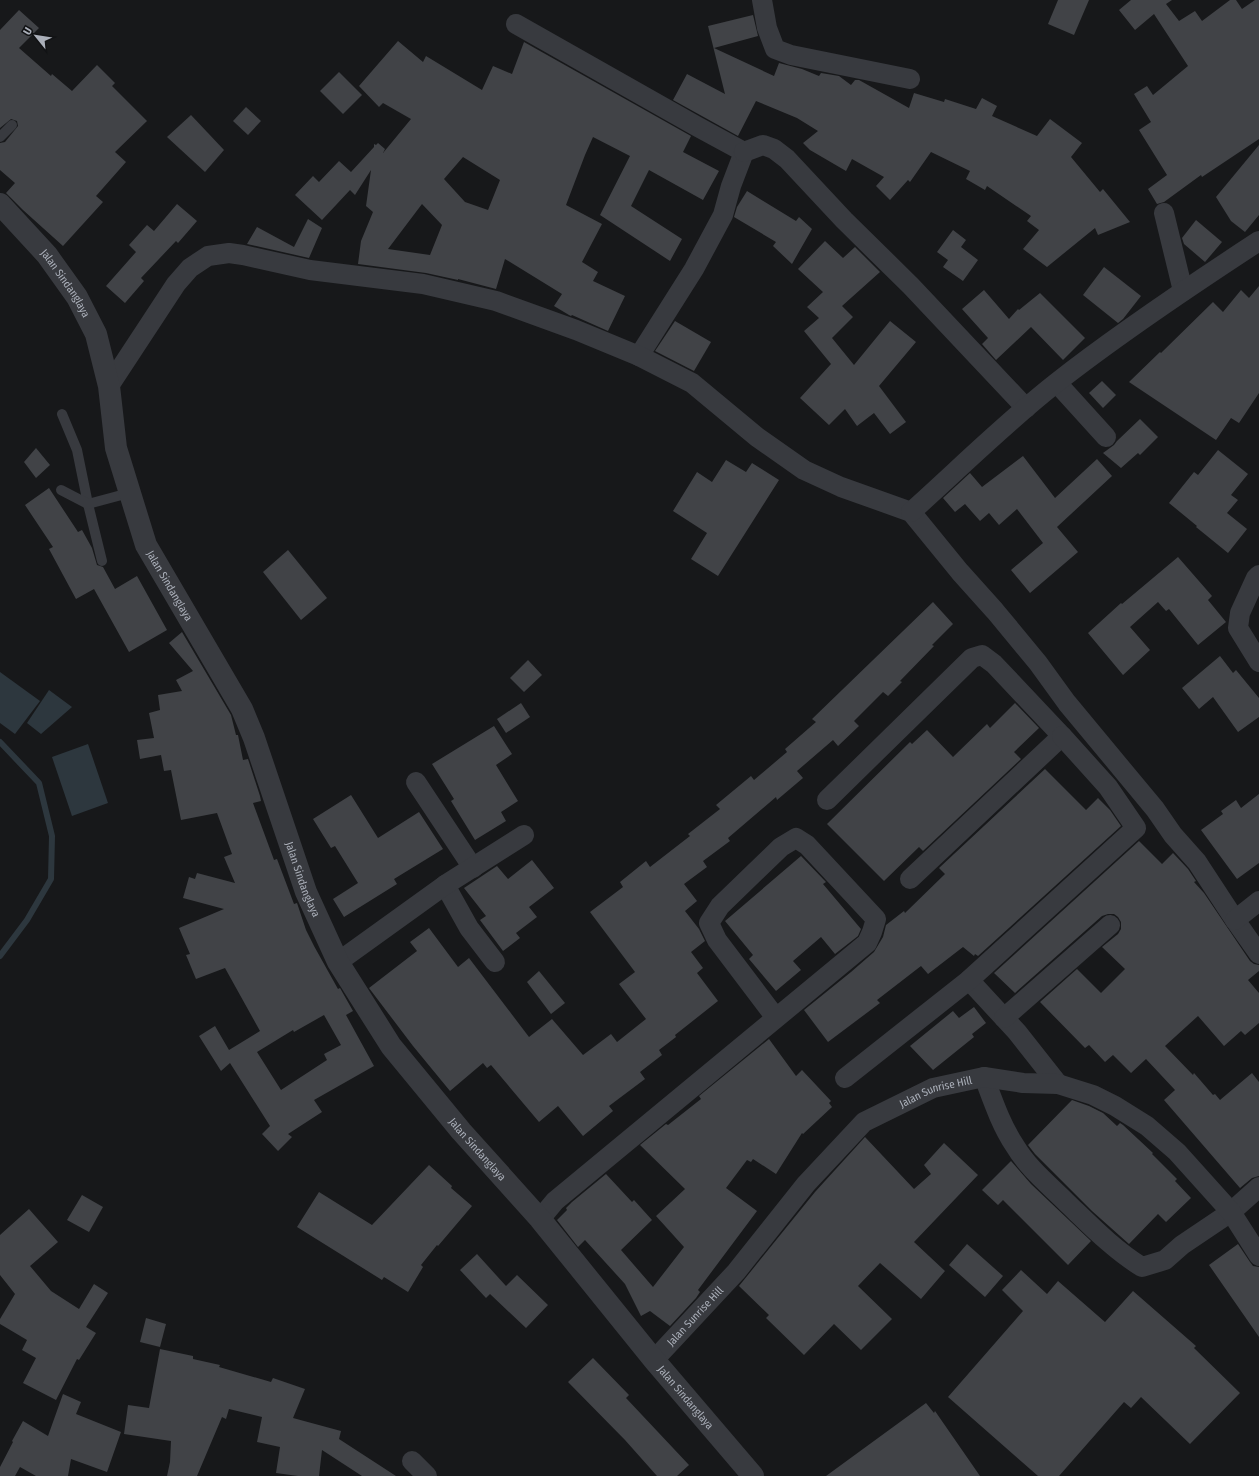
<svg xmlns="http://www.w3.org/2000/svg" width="1259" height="1476" font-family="'Fira Sans Condensed',sans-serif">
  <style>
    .water { fill: #2d373e }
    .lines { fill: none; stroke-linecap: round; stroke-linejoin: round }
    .stream { stroke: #2d373e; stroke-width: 6 }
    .building { fill: #414347; fill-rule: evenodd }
    .service { stroke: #383a3f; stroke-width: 10 }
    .minor { stroke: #383a3f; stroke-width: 20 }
    .tertiary { stroke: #383a3f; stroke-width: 22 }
    .labels { text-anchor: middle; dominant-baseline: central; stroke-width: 3.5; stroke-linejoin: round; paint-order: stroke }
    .street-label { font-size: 11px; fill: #aaafb9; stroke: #121315 }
  </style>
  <rect width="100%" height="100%" fill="#17181a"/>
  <g class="water">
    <path d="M 0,672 L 40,701 L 15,734 L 0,723 Z"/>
    <path d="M 49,690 L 72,707 L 41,734 L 27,723 Z"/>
    <path d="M 88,744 L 108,803 L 72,816 L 52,757 Z"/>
  </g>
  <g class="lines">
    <path class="stream" d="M 0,742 L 39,783 L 52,836 L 51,879 L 27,920 L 0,956"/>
  </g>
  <g class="building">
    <path d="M 1058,0 L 1089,0 L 1074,35 L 1048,24 Z"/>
    <path d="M 1131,0 L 1172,0 L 1166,4 L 1179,21 L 1195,11 L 1202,21 L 1230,0 L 1236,0 L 1242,9 L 1255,0 L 1259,0 L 1259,139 L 1202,177 L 1201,175 L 1164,202 L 1157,204 L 1148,189 L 1167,175 L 1139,130 L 1151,122 L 1134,94 L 1147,86 L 1153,95 L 1188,66 L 1154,14 L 1135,30 L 1119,10 Z"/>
    <path d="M 19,10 L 39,28 L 19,48 L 51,76 L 52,74 L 72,91 L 97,65 L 115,83 L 112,86 L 147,121 L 115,152 L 126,162 L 96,196 L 103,202 L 63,246 L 23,210 L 6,193 L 15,183 L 0,170 L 0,143 L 5,142 L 18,126 L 17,121 L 11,119 L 0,128 L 0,30 Z"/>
    <path d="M 753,15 L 758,36 L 714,48 L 774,76 L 779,63 L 802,69 L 819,76 L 821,73 L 839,76 L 851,85 L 855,80 L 859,80 L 909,108 L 914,93 L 944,102 L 945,99 L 976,109 L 982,98 L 997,106 L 992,116 L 1037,136 L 1050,119 L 1082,143 L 1071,157 L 1100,192 L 1103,189 L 1130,222 L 1098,235 L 1095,228 L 1047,267 L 1023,249 L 1039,230 L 1027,221 L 1031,216 L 987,186 L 985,190 L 966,179 L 970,171 L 931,152 L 910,182 L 908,180 L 890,200 L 876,186 L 884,177 L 852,159 L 846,171 L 810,150 L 803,143 L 818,131 L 797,118 L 756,101 L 738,136 L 673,100 L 687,74 L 725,94 L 708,26 Z"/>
    <path d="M 398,41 L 423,62 L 426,56 L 482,90 L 493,66 L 512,74 L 524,42 L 691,136 L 683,152 L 719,171 L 703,200 L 649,170 L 631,206 L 682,239 L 670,261 L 600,215 L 630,156 L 593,137 L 585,155 L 566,205 L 602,224 L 582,262 L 598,272 L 593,281 L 625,296 L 608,331 L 572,315 L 571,316 L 569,315 L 554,306 L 562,294 L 505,259 L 496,289 L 458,279 L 458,280 L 426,273 L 358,264 L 361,241 L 373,212 L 366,206 L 371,170 L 355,195 L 350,190 L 322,220 L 295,195 L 313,176 L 319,182 L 339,161 L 351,172 L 374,147 L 374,144 L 376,145 L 378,143 L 385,149 L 383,153 L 411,119 L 383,103 L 379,107 L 359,86 ZM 463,157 L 500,180 L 488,210 L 465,202 L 444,179 ZM 422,204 L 442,225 L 430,255 L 388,249 Z"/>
    <path d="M 339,72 L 362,95 L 343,114 L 320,91 Z"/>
    <path d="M 246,107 L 261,121 L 248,135 L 233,121 Z"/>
    <path d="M 191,115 L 224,150 L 205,172 L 167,137 Z"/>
    <path d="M 1259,145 L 1259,215 L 1245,232 L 1231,221 L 1216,197 Z"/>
    <path d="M 747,191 L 796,221 L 799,217 L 812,229 L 792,264 L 773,246 L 776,242 L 734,217 L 737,207 Z"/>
    <path d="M 177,204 L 197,221 L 178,243 L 176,241 L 141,278 L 144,281 L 125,303 L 106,286 L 136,252 L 129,245 L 147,225 L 154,231 Z"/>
    <path d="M 308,219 L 322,228 L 309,258 L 247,244 L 257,227 L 294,247 Z"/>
    <path d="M 1196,220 L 1222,242 L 1205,262 L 1184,244 L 1182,238 Z"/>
    <path d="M 953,230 L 966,240 L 961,247 L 978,260 L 963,281 L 943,267 L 948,260 L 937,252 Z"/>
    <path d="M 825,241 L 843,258 L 855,247 L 880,272 L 842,306 L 853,317 L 832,338 L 854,365 L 890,321 L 916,342 L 879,386 L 906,422 L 890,434 L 874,413 L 857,426 L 845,409 L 829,425 L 800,398 L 831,364 L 804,331 L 819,318 L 807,307 L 823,292 L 798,269 Z"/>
    <path d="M 1104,267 L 1141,296 L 1123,319 L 1118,323 L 1083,295 Z"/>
    <path d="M 1259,286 L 1259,393 L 1239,423 L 1231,418 L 1216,440 L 1129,382 L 1160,352 L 1161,353 L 1213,302 L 1223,312 L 1241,290 L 1249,298 Z"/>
    <path d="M 984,290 L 1009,319 L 1018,309 L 1019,310 L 1040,293 L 1085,338 L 1063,360 L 1031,327 L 996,360 L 982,344 L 988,338 L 962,309 Z"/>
    <path d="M 675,321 L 711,342 L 694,371 L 655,351 Z"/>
    <path d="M 1102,381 L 1116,395 L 1103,408 L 1089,393 Z"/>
    <path d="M 1140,419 L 1158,437 L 1140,455 L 1138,453 L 1121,468 L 1103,453 L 1114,445 L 1117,441 Z"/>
    <path d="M 36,448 L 50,465 L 36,478 L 24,462 Z"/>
    <path d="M 1218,450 L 1248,474 L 1231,495 L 1238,500 L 1227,513 L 1247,529 L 1228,553 L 1196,527 L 1197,526 L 1169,503 L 1194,472 L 1198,475 Z"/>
    <path d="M 1023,456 L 1055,498 L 1097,459 L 1112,476 L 1057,527 L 1078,552 L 1030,593 L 1011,570 L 1043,543 L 1017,509 L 999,525 L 989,513 L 980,521 L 965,504 L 955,512 L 943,498 L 970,473 L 982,487 Z"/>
    <path d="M 726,460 L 746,472 L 752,463 L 779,480 L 718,576 L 691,559 L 707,533 L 673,511 L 697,472 L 712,482 Z"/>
    <path d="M 49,488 L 78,532 L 82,530 L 92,548 L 97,565 L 103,567 L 115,589 L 137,576 L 167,630 L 129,652 L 94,589 L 76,599 L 49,549 L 53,547 L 25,505 Z"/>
    <path d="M 288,550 L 327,598 L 301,620 L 263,572 Z"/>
    <path d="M 1178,557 L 1212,596 L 1208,600 L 1226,622 L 1198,645 L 1169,609 L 1166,611 L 1158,602 L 1130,627 L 1150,650 L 1123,675 L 1088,633 L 1121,603 L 1122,604 Z"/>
    <path d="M 933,602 L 953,624 L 932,645 L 934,646 L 900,681 L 902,682 L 888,696 L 883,692 L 854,721 L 859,726 L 838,746 L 833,740 L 797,771 L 803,778 L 777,800 L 776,797 L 728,838 L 730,841 L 703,861 L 707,867 L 684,884 L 697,901 L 685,911 L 699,929 L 705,941 L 691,952 L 703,968 L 697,973 L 718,1001 L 675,1035 L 676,1037 L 659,1050 L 662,1055 L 640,1072 L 645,1079 L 609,1106 L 613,1111 L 583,1136 L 558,1106 L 539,1122 L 491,1065 L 487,1068 L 483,1063 L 450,1091 L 413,1046 L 369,988 L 417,951 L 410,942 L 429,928 L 458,967 L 469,958 L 529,1037 L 552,1019 L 583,1055 L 611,1034 L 617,1042 L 646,1019 L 619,984 L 635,972 L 590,912 L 623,887 L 620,882 L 646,861 L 650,867 L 690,836 L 688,834 L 720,809 L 716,805 L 751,776 L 754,780 L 787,752 L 785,749 L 816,722 L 812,719 Z"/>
    <path d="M 182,632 L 231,715 L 236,735 L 238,735 L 243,760 L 248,759 L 260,796 L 261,801 L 253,803 L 274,860 L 277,859 L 294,904 L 297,903 L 306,930 L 314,946 L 338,989 L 340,988 L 353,1011 L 346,1015 L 374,1066 L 314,1100 L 322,1112 L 288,1134 L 292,1137 L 278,1151 L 262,1134 L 270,1126 L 230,1063 L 221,1071 L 199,1036 L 215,1026 L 229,1050 L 260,1031 L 225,968 L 196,979 L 186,955 L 190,954 L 179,928 L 224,909 L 183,898 L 189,877 L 195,879 L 197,873 L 235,883 L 224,857 L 232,854 L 217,813 L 181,820 L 171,770 L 164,771 L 161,755 L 140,759 L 137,740 L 154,738 L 149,713 L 160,710 L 158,695 L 182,691 L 176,680 L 193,671 L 169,643 ZM 324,1015 L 341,1045 L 324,1054 L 327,1060 L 281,1090 L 257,1052 L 293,1030 L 294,1032 Z"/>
    <path d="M 1220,656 L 1233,673 L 1236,670 L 1259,698 L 1259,717 L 1238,732 L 1213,697 L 1199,709 L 1182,688 Z"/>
    <path d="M 528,660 L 542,675 L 524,692 L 510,678 Z"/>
    <path d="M 521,703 L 530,717 L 506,733 L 497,719 Z"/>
    <path d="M 1015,703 L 1039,728 L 1014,752 L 1021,759 L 923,851 L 919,847 L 884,881 L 827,824 L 910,742 L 912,744 L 927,730 L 953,757 L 987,724 L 990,728 Z"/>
    <path d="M 494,726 L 512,754 L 496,765 L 518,801 L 501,812 L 506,821 L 475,840 L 451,801 L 454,799 L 432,764 Z"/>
    <path d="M 1045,769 L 1086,810 L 1098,798 L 1110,810 L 1121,826 L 978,956 L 975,954 L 974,956 L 963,947 L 928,974 L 921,966 L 877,1000 L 880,1003 L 828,1042 L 804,1010 L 851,972 L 874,952 L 883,937 L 886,925 L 904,911 L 905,913 L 945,874 L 939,868 Z"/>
    <path d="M 1259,794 L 1259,863 L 1237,879 L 1201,830 L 1223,814 L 1221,811 L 1236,800 L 1241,808 Z"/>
    <path d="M 351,795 L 378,838 L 419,812 L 443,849 L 394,879 L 397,884 L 344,917 L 333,899 L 358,883 L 335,846 L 331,848 L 313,819 Z"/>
    <path d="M 1139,841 L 1162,864 L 1173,853 L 1188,869 L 1196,881 L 1194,882 L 1204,893 L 1250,961 L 1254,964 L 1259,965 L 1259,971 L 1248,980 L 1259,993 L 1259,1023 L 1245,1035 L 1241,1031 L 1224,1046 L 1198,1016 L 1165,1046 L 1193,1075 L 1194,1073 L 1213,1095 L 1215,1094 L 1220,1100 L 1252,1073 L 1259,1082 L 1259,1176 L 1252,1178 L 1240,1188 L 1164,1100 L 1175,1090 L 1146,1059 L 1131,1073 L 1113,1055 L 1105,1062 L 1089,1045 L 1085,1048 L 1040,1002 L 1077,969 L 1101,993 L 1125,969 L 1102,947 L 1118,934 L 1121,929 L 1121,922 L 1118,917 L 1114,914 L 1108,914 L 1102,916 L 1015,993 L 994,973 Z"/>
    <path d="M 801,856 L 826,882 L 823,884 L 861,929 L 858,936 L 835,954 L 821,937 L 793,961 L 801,970 L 776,991 L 749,959 L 753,955 L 725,921 Z"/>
    <path d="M 532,860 L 554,888 L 529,907 L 537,917 L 516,933 L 520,938 L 503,951 L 480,920 L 486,916 L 464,888 L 497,866 L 508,879 Z"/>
    <path d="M 539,971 L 565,1003 L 551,1014 L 527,982 Z"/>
    <path d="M 974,1007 L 986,1023 L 972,1034 L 974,1037 L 933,1070 L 910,1046 L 953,1011 L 959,1018 Z"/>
    <path d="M 769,1039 L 796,1076 L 802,1070 L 831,1101 L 829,1103 L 832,1107 L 803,1134 L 802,1133 L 776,1174 L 753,1159 L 751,1162 L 747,1160 L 726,1188 L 757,1211 L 698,1290 L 700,1292 L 696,1298 L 670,1326 L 650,1311 L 641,1316 L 625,1284 L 585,1240 L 578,1247 L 557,1220 L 567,1210 L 566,1208 L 572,1202 L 606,1174 L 632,1202 L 634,1200 L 652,1220 L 621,1250 L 653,1287 L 684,1247 L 656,1216 L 685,1189 L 640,1145 L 666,1124 L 668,1125 L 701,1099 L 699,1096 Z"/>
    <path d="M 1072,1100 L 1089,1106 L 1103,1113 L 1117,1126 L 1120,1123 L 1123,1125 L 1153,1153 L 1152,1154 L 1177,1179 L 1175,1181 L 1191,1198 L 1166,1222 L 1158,1214 L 1129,1244 L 1092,1211 L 1035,1154 L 1028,1145 Z"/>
    <path d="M 865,1137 L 914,1189 L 931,1174 L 924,1165 L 944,1143 L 978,1175 L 914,1242 L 945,1271 L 921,1299 L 880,1263 L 858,1286 L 892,1319 L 861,1350 L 834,1324 L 804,1355 L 766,1318 L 769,1315 L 739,1286 L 815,1192 Z"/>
    <path d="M 1011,1161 L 1031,1184 L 1091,1241 L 1068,1265 L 1003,1200 L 998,1205 L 982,1190 Z"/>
    <path d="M 429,1165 L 452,1186 L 451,1188 L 472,1206 L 438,1246 L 437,1245 L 421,1265 L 423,1267 L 408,1292 L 384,1277 L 382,1280 L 297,1227 L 319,1192 L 372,1225 Z"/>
    <path d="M 82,1195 L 103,1207 L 89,1232 L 67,1220 Z"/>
    <path d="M 29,1209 L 58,1242 L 30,1266 L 51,1291 L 79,1309 L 94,1284 L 108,1293 L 86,1327 L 96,1333 L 79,1360 L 77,1359 L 56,1400 L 23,1383 L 36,1358 L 22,1350 L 27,1340 L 0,1324 L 0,1319 L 15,1294 L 0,1275 L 0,1235 Z"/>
    <path d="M 967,1244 L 1003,1276 L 985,1297 L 949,1265 Z"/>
    <path d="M 1238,1244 L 1250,1262 L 1253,1266 L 1259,1267 L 1259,1337 L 1209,1265 Z"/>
    <path d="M 477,1254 L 506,1286 L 517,1275 L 548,1305 L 526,1328 L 490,1294 L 486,1298 L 460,1270 Z"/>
    <path d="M 1021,1270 L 1047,1294 L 1058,1281 L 1105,1322 L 1133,1291 L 1196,1346 L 1194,1348 L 1240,1393 L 1190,1444 L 1141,1397 L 1131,1408 L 1124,1402 L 1059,1476 L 1038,1476 L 948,1397 L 1023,1311 L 1002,1290 Z"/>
    <path d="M 146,1318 L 166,1324 L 160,1347 L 140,1342 Z"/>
    <path d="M 160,1349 L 193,1356 L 193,1359 L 220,1365 L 219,1367 L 271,1382 L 273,1378 L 305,1389 L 293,1418 L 341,1431 L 339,1439 L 396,1476 L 362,1476 L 322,1450 L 319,1476 L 298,1476 L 276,1473 L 280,1447 L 257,1442 L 262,1417 L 229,1409 L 226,1419 L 222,1417 L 197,1476 L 167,1476 L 170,1462 L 171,1441 L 124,1434 L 128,1405 L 149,1408 Z"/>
    <path d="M 593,1358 L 629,1395 L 626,1398 L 689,1465 L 677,1476 L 657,1476 L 625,1440 L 568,1382 Z"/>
    <path d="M 63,1394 L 81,1402 L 76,1414 L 121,1432 L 107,1472 L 71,1459 L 68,1476 L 36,1476 L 20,1467 L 15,1476 L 0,1476 L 0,1467 L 13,1442 L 12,1441 L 23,1421 L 48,1436 Z"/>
    <path d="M 926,1403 L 934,1413 L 935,1411 L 980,1476 L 826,1476 Z"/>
  </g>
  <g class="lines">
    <g class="service">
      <path d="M 0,137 L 12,125"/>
      <path d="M 62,414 L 77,450 L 88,504 L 102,561"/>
      <path d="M 61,490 L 88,504 L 129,493"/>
    </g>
    <g class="minor">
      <path d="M 762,0 L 767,28 L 775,49 L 791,55 L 910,79"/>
      <path d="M 516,24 L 698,127 L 744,152 L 731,186 L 723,215 L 694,269 L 639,356"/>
      <path d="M 744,152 L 763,145 L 774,149 L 787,159 L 844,220 L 911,286 L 1026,408"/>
      <path d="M 1164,213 L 1183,291"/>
      <path d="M 1057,383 L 1106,437"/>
      <path d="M 109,386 L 176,284 L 190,268 L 208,256 L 229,253 L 243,255 L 310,270 L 423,284 L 496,301 L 576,330 L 639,356 L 692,383 L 757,437 L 804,470 L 841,487 L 911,512 L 960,572 L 995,611 L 1038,663 L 1067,703 L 1155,809 L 1173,835 L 1197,862 L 1235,920 L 1259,954"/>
      <path d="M 911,512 C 959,469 1005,423 1056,383 C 1121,332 1190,286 1259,241"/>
      <path d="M 1259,575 L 1256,578 L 1240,613 L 1238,628 L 1259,662"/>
      <path d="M 416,782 L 473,868"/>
      <path d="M 827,800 L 972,658 L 982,655 L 994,664 L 1062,736 L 910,879"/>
      <path d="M 445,885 L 469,928 L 495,962"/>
      <path d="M 1235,920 L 1259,901"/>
      <path d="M 338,962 L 445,885 L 524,835"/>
      <path d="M 969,980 L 1017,1032 L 1058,1084"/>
      <path d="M 1004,1018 L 1110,925"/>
      <path d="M 984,1077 C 993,1101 1001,1125 1015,1146 C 1028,1168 1048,1184 1066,1202 C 1090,1225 1114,1250 1142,1267 L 1165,1260 L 1182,1245 L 1231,1212 L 1259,1187"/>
      <path d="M 845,1078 L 969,980 L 1136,828 L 1108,787 L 1062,736"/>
      <path d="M 540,1219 L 555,1201 L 867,943 L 872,932 L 876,919 L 807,845 L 796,838 L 781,847 L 720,906 L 709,923 L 717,940 L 776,1018"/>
      <path id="s1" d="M 654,1360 L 736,1272 L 806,1184 L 864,1122 L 933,1088 L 984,1077 L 1023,1083 L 1058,1084 L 1093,1095 L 1115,1106 L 1147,1126 L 1177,1152 L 1231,1212 L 1259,1256"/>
      <path d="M 412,1461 L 427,1476"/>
    </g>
    <path class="tertiary" id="s2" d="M 0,204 L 47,255 L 77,297 L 96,334 L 109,386 L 116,448 L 146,545 L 242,709 L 254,738 L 306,892 L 338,962 L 391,1046 L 461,1131 L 540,1219 L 654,1360 L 753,1476"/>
  </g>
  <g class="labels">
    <g class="street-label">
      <text stroke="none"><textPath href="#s2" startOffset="103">Jalan Sindanglaya</textPath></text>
      <text stroke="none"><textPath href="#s2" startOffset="427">Jalan Sindanglaya</textPath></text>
      <text stroke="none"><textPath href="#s2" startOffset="751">Jalan Sindanglaya</textPath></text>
      <text stroke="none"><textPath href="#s1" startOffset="396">Jalan Sunrise Hill</textPath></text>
      <text stroke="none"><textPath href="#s2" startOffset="1075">Jalan Sindanglaya</textPath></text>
      <text stroke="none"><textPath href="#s1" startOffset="60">Jalan Sunrise Hill</textPath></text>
      <text stroke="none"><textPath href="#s2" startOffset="1399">Jalan Sindanglaya</textPath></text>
    </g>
  </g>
  <g transform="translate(36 36) rotate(300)" stroke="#121315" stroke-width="3" paint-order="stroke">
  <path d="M0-3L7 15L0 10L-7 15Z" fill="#aaafb9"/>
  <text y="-6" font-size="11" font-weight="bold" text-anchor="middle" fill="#aaafb9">U</text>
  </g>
</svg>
